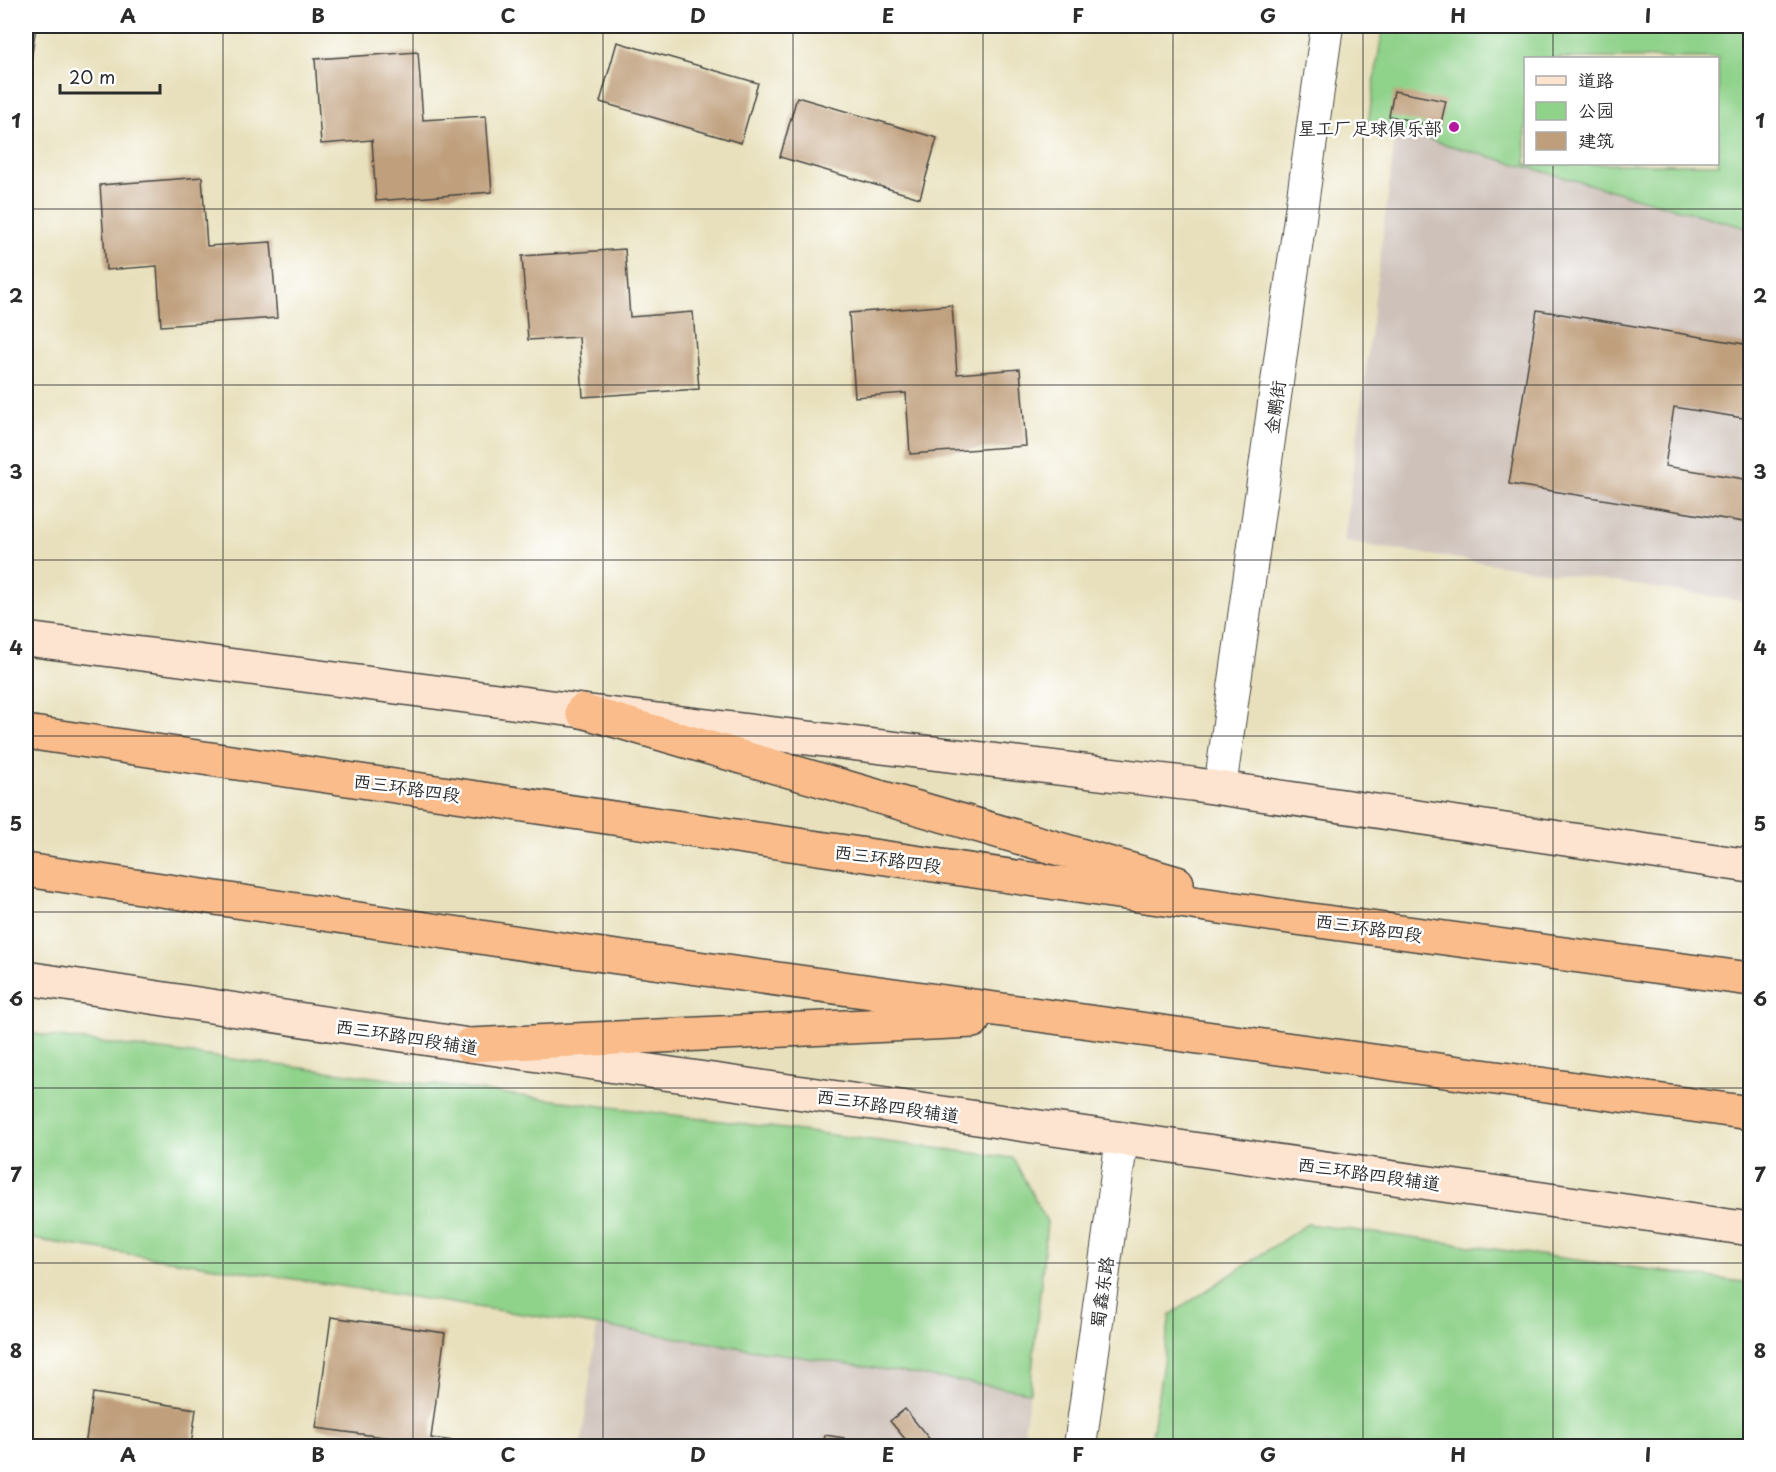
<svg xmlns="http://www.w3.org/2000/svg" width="1776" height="1472" font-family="'Playpen Sans','LXGW WenKai TC',sans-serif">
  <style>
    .industrial { fill: #cec1b9 }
    .green { fill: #8fd28a; stroke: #5d7e5a; stroke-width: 1.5; fill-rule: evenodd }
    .building { fill: #bf9f7b }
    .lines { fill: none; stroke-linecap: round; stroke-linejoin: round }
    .minor-casing { stroke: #474641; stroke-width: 34 }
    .secondary-casing { stroke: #474641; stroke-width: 36 }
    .trunk-casing { stroke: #474641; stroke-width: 36 }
    .minor { stroke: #fff; stroke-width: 32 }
    .secondary { stroke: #fde4d0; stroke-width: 33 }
    .trunk { stroke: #f9bc8a; stroke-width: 33 }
    .grid { fill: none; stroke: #2b2b2b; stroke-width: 1.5; stroke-opacity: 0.55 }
    .poi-dot { fill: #b5179e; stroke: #fff; stroke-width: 2 }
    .labels { text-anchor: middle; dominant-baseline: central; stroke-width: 5; stroke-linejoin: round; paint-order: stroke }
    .poi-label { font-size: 18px; fill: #2b2b2b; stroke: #fff; text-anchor: end }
    .street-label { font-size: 18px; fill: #2b2b2b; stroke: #fff }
    .neatline { fill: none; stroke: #2b2b2b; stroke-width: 2 }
    .grid-label { font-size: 20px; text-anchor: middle; font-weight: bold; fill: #2b2b2b }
  </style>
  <rect width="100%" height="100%" fill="#fff"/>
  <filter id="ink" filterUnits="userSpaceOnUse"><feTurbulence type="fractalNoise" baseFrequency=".0167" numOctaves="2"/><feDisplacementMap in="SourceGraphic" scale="12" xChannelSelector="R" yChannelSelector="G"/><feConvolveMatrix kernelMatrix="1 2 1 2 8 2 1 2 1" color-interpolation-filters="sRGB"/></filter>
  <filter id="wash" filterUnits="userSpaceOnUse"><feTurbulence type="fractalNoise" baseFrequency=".008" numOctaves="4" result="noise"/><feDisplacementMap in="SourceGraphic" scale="24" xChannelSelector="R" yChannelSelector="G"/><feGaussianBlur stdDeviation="1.35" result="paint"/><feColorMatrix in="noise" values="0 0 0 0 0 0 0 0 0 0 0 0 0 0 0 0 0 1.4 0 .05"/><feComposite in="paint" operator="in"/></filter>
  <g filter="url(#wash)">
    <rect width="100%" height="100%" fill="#e8e0bc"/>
    <g class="industrial">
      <path d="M 1396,131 L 1750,229 L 1750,602 L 1344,542 Z"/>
      <path d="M 597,1325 L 1030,1392 L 1022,1446 L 581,1446 Z"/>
    </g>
    <g class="green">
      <path d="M 1383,26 L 1750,26 L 1750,229 L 1368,123 ZM 1526,58 L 1718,58 L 1718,164 L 1526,164 Z"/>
      <path d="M 26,1033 L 1013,1158 L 1047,1222 L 1030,1392 L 26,1238 Z"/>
      <path d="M 1307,1224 L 1750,1283 L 1750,1446 L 1179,1446 L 1151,1443 L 1170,1315 Z"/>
    </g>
    <g id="blocks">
      <g class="building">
        <path d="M 26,26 L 36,26 L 27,89 L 26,89 Z"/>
        <path d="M 617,42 L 758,83 L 741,143 L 600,102 Z"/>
        <path d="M 418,52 L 423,120 L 486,116 L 492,192 L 376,201 L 372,140 L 321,144 L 315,59 Z"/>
        <path d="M 1394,91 L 1446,101 L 1440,127 L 1389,116 Z"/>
        <path d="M 797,97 L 937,138 L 920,198 L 780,157 Z"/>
        <path d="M 202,177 L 207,246 L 271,242 L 277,318 L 161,326 L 157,266 L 106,270 L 100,185 Z"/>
        <path d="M 625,249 L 630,317 L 693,312 L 699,389 L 583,397 L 579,337 L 528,340 L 522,256 Z"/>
        <path d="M 952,305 L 957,374 L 1020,369 L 1026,446 L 910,454 L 906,393 L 855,397 L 849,313 Z"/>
        <path d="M 1537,310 L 1750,345 L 1750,419 L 1674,407 L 1665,466 L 1750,480 L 1750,523 L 1509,484 Z"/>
        <path d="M 331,1317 L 445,1333 L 431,1438 L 482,1445 L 482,1446 L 397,1446 L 398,1439 L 316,1428 Z"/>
        <path d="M 93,1393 L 196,1409 L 191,1446 L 85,1446 Z"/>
        <path d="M 905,1409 L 935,1446 L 911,1446 L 890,1421 Z"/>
        <path d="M 825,1435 L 844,1438 L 843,1446 L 823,1446 Z"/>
      </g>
    </g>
  </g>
  <g filter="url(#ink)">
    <use href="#blocks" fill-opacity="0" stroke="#474641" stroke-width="1.5"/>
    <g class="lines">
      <defs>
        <g id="minor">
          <path d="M 1220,788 L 1327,26"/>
          <path d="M 1080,1446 L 1122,1138"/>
        </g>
        <g id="secondary">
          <path d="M 26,639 L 582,711 L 1192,784 L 1750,866"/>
          <path d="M 26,978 L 469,1045 L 1750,1229"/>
        </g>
        <g id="trunk">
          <path d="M 582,711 L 1177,883"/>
          <path d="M 26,732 L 1296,918 L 1750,979"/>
          <path d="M 26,870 L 581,952 L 1750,1113"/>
          <path d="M 469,1045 L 973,1021"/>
        </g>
      </defs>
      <use href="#minor" class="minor-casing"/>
      <use href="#secondary" class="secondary-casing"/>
      <use href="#trunk" class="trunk-casing"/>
      <use href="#minor" class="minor"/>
      <use href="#secondary" class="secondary"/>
      <use href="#trunk" class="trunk"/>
    </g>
  </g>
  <path class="grid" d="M 223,26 L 223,1446M 413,26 L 413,1446M 603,26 L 603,1446M 793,26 L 793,1446M 983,26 L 983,1446M 1173,26 L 1173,1446M 1363,26 L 1363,1446M 1553,26 L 1553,58M 1553,164 L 1553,1446M 26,209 L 1750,209M 26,385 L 1750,385M 26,560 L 1750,560M 26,736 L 1750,736M 26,912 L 1750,912M 26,1088 L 1750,1088M 26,1263 L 1750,1263"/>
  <circle class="poi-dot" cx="1454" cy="127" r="6"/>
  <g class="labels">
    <g class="poi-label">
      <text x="1442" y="127">星工厂足球俱乐部</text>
    </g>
    <g class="street-label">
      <text transform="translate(1274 407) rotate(-82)">金鹏街</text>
      <text transform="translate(407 787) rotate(8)">西三环路四段</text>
      <text transform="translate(888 858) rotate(8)">西三环路四段</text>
      <text transform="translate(1369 927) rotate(8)">西三环路四段</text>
      <text transform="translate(407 1036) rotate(9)">西三环路四段辅道</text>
      <text transform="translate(888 1105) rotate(8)">西三环路四段辅道</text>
      <text transform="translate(1369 1173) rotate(8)">西三环路四段辅道</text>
      <text transform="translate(1101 1292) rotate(-82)">蜀鑫东路</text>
    </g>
  </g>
  <rect width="1776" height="1472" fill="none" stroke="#fff" stroke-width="66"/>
  <rect x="1524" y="57" width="195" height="108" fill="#ffffff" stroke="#aaaaaa" stroke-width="1.5"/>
  <rect x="1536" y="76" width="30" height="9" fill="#fde4d0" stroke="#aaaaaa" stroke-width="1.5"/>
  <text x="1578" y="87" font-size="18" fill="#2b2b2b">道路</text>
  <rect x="1536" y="102" width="30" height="18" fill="#8fd28a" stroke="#aaaaaa" stroke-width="1.5"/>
  <text x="1578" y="117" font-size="18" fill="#2b2b2b">公园</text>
  <rect x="1536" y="132" width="30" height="18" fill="#bf9f7b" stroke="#aaaaaa" stroke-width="1.5"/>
  <text x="1578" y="147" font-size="18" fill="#2b2b2b">建筑</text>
  <path d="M60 84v9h100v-9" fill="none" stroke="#2b2b2b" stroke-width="3"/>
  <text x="69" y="84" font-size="18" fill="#2b2b2b" stroke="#ffffff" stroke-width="4.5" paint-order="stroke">20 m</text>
  <rect x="33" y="33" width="1710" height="1406" class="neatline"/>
  <g class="grid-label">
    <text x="128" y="23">A</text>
    <text x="318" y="23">B</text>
    <text x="508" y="23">C</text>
    <text x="698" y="23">D</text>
    <text x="888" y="23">E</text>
    <text x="1078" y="23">F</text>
    <text x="1268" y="23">G</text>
    <text x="1458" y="23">H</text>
    <text x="1648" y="23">I</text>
    <text x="16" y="128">1</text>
    <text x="1760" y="128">1</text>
    <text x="16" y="303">2</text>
    <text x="1760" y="303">2</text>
    <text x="16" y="479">3</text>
    <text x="1760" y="479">3</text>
    <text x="16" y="655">4</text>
    <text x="1760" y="655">4</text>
    <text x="16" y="831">5</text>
    <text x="1760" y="831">5</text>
    <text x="16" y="1006">6</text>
    <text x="1760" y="1006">6</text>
    <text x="16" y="1182">7</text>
    <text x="1760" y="1182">7</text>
    <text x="16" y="1358">8</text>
    <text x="1760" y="1358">8</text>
    <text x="128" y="1462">A</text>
    <text x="318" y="1462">B</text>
    <text x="508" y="1462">C</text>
    <text x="698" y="1462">D</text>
    <text x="888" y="1462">E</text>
    <text x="1078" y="1462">F</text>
    <text x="1268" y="1462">G</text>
    <text x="1458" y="1462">H</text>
    <text x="1648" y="1462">I</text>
  </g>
</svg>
